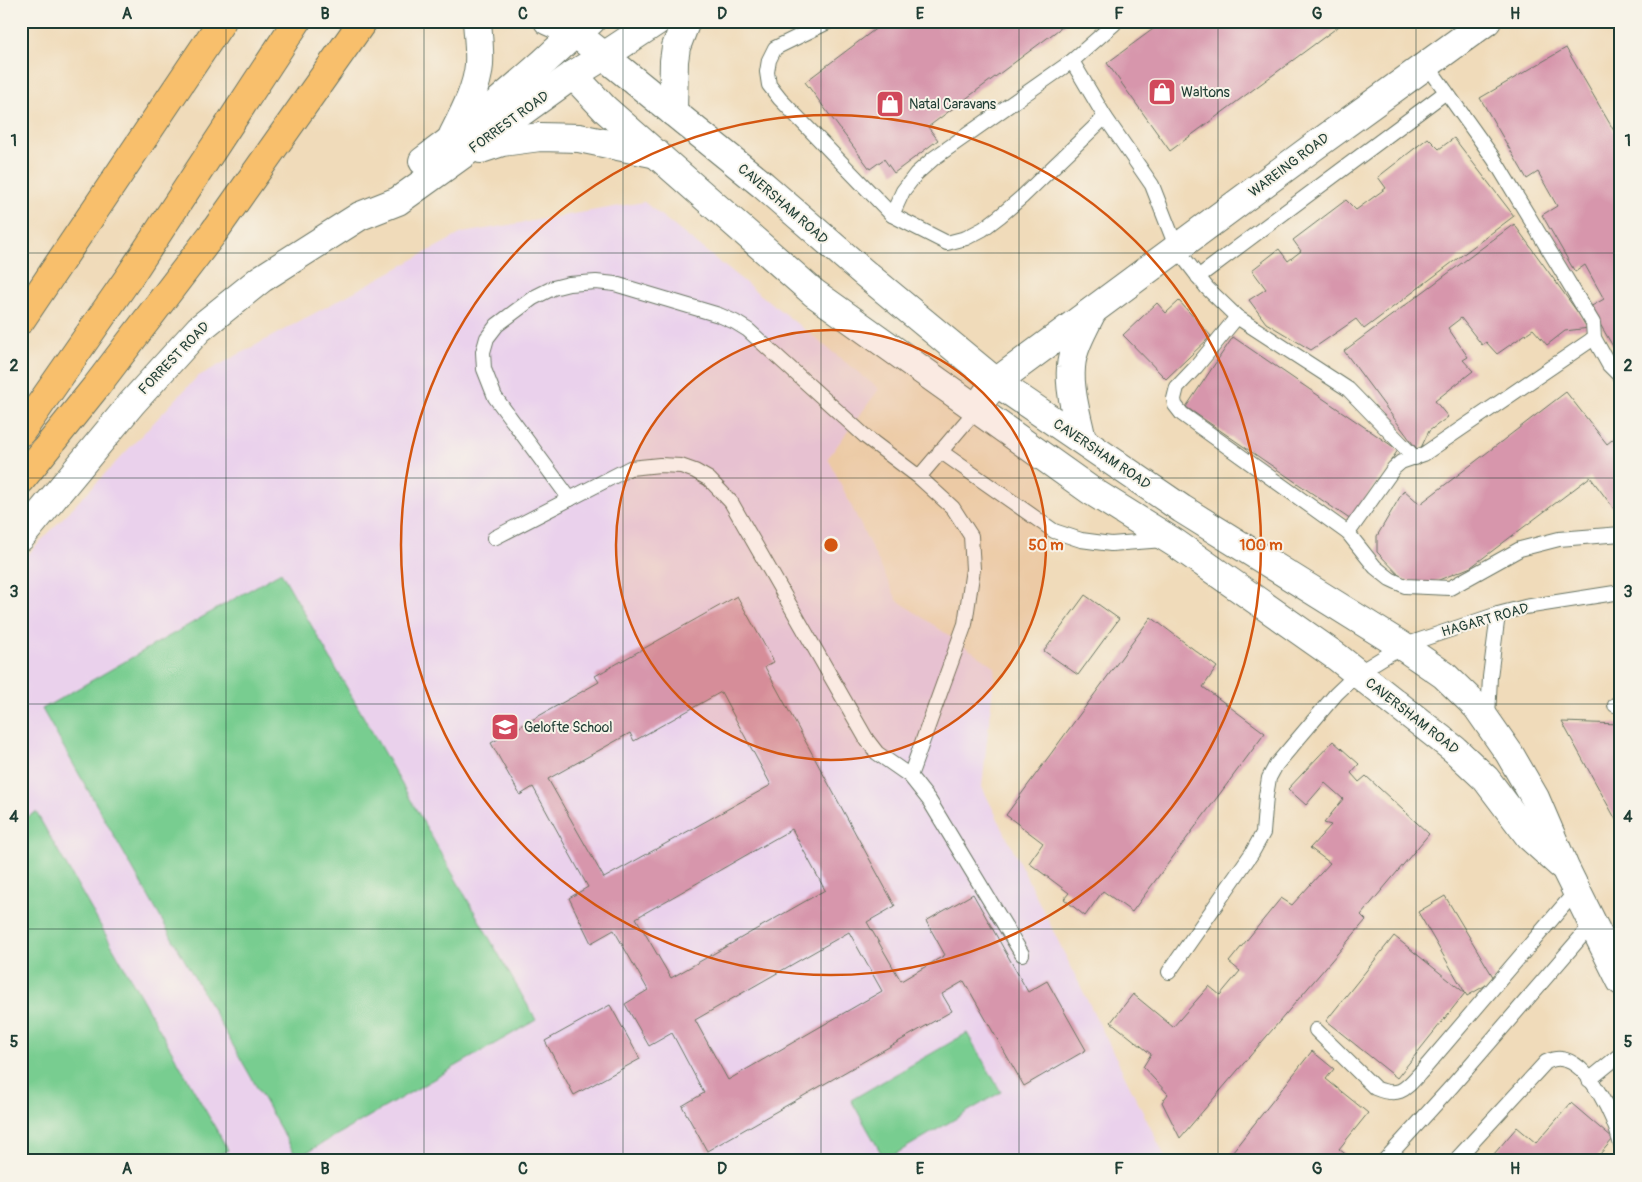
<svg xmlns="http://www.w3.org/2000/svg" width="1642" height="1182" font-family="Pangolin,sans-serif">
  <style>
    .built { fill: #ead1ec }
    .green { fill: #78cd90; stroke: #4c8562 }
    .building { fill: #d796ac; fill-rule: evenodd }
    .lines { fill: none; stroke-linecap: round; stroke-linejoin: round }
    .service-casing { stroke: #687463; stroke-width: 16 }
    .minor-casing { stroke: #687463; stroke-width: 30 }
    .tertiary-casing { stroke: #687463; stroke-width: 30 }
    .motorway-casing { stroke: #687463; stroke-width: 30 }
    .service { stroke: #fff; stroke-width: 14 }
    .minor { stroke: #fff; stroke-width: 28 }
    .tertiary { stroke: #fff; stroke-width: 28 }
    .motorway { stroke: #f8bf6c; stroke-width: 28 }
    .grid { fill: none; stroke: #1f3d34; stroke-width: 1; stroke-opacity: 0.55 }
    .ring { fill: none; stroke: #d45610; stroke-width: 2.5 }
    .labels { text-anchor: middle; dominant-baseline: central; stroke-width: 4; stroke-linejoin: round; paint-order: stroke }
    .poi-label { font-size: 14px; fill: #1f3d34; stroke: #f7f3e8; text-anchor: start }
    .street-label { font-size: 14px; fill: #1f3d34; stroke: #f7f3e8 }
    .centre { fill: #d45610; stroke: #f7f3e8; stroke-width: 2.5 }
    .ring-label { font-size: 15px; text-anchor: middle; font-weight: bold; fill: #d45610; stroke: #f7f3e8; stroke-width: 4; stroke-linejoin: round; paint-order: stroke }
    .neatline { fill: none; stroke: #1f3d34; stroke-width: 2 }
    .grid-label { font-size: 16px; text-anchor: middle; font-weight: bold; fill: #1f3d34 }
  </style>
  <rect width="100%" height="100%" fill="#f7f3e8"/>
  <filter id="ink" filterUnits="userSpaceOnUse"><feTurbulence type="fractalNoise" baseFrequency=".02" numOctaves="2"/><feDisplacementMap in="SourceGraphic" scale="10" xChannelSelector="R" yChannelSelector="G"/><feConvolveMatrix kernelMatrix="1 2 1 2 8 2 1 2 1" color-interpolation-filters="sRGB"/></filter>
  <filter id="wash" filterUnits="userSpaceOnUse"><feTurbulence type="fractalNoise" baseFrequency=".0096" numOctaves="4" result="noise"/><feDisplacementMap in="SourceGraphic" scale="20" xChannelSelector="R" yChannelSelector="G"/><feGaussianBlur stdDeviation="1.12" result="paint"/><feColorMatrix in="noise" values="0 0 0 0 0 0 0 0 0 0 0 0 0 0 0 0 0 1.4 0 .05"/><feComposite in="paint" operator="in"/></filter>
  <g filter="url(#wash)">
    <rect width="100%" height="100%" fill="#f0dbba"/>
    <path class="built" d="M 644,202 L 879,389 L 828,458 L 897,600 L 995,667 L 982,787 L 1167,1161 L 21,1161 L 21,562 L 197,377 L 462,233 Z"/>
    <g class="green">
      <path d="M 281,572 L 536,1020 L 297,1158 L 42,709 Z"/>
      <path d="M 36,812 L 228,1150 L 208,1161 L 21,1161 L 21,821 Z"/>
      <path d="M 967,1033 L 1001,1092 L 885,1160 L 851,1100 Z"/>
    </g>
    <g id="blocks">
      <g class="building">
        <path d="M 886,21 L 1070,21 L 928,127 L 938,140 L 894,173 L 884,159 L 870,169 L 805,82 Z"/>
        <path d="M 1164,21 L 1346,21 L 1170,151 L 1107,63 Z"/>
        <path d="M 1566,48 L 1621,143 L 1621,360 L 1590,307 L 1604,299 L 1585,265 L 1575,272 L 1542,215 L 1557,206 L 1538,172 L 1527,179 L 1480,98 Z"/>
        <path d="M 1428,138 L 1439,149 L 1454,138 L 1514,216 L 1364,329 L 1356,319 L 1311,350 L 1266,323 L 1249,300 L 1266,289 L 1252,270 L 1279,249 L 1288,261 L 1301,251 L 1293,240 L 1346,200 L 1356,210 L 1386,188 L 1378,177 Z"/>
        <path d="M 1514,224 L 1589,328 L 1565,331 L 1547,345 L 1533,329 L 1497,354 L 1486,342 L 1482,345 L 1461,318 L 1448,328 L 1468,357 L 1463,360 L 1473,371 L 1435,401 L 1448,417 L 1429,431 L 1419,452 L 1344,351 Z"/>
        <path d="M 1179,301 L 1211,336 L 1166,379 L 1123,335 L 1157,303 L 1166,313 Z"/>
        <path d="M 1233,337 L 1398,450 L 1351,520 L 1186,407 Z"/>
        <path d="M 1566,392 L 1607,444 L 1621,433 L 1621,518 L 1590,477 L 1471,567 L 1429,584 L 1404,580 L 1377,552 L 1377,536 L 1404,490 L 1420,504 Z"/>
        <path d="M 1085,595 L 1119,619 L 1078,675 L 1044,651 Z"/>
        <path d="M 737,596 L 774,662 L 765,667 L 895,906 L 867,922 L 901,981 L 945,955 L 926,921 L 973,894 L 1028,992 L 1047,981 L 1086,1050 L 1024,1086 L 964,981 L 942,994 L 952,1011 L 707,1151 L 682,1106 L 704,1093 L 672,1033 L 649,1046 L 625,1004 L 648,990 L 614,930 L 591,943 L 569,898 L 588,887 L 533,787 L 520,795 L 491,743 L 599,682 L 595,676 ZM 721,692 L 771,785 L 604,878 L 548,779 L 630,733 L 634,741 ZM 792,829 L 825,890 L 671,978 L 636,918 ZM 849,932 L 882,991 L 728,1080 L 695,1020 Z"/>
        <path d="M 1151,617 L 1217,667 L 1203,687 L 1265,733 L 1132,912 L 1103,891 L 1085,916 L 1064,899 L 1069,893 L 1029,863 L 1043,843 L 1006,815 Z"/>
        <path d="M 1562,722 L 1621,724 L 1621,829 Z"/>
        <path d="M 1333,741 L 1359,764 L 1351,773 L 1359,782 L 1366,776 L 1429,834 L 1361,915 L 1366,920 L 1180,1138 L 1162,1102 L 1168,1094 L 1143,1067 L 1151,1054 L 1111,1022 L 1133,994 L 1173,1027 L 1209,986 L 1220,995 L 1240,971 L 1229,962 L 1281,898 L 1292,905 L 1330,863 L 1310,848 L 1331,825 L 1324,823 L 1343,799 L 1325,783 L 1306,805 L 1288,789 Z"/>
        <path d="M 1445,896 L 1495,980 L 1467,996 L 1418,912 Z"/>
        <path d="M 1394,936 L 1465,993 L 1397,1078 L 1326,1021 Z"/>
        <path d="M 610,1005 L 640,1059 L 574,1095 L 545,1041 Z"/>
        <path d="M 1312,1051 L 1334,1069 L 1326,1079 L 1368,1113 L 1339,1149 L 1354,1161 L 1225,1161 Z"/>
        <path d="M 1571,1103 L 1613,1139 L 1594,1161 L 1488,1161 L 1517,1127 L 1536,1143 Z"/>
      </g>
    </g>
  </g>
  <g filter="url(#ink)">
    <use href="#blocks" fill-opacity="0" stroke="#687463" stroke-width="1"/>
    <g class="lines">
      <defs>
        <g id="service">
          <path d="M 830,21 L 775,48 L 769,60 L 767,72 L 769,85 L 780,99 L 892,215 L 947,243 L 966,238 L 983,229 L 1000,216 L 1022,197 L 1105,117"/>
          <path d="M 1072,61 L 1105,117 L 1152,185 L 1177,249 L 1207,288 L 1237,317 L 1348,389 L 1415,458"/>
          <path d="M 1427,65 L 1494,159 L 1593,323 L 1594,338 L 1609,365 L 1621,377"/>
          <path d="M 892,215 L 903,191 L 916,174 L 934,158 L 1072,61 L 1114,24 L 1115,21"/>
          <path d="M 1198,277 L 1446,92"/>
          <path d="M 1237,317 L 1196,367 L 1177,387 L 1174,399 L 1175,405 L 1182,414 L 1348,533 L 1375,567 L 1390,579 L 1405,586 L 1450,588 L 1520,549 L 1559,539 L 1621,534"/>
          <path d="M 940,451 L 1054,531 L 1081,540 L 1111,544 L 1164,540"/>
          <path d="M 919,477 L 976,410"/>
          <path d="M 570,499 L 495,397 L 484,369 L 483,352 L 487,338 L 497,325 L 533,298 L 553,288 L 569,284 L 596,282 L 615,284 L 719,315 L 735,322 L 748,330 L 866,437 L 919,477 L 953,508 L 971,536 L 973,569 L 965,624 L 910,776"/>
          <path d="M 1348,533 L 1394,468 L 1401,462 L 1424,454 L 1594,338"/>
          <path d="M 494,538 L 630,468 L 660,465 L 681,466 L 695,471 L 709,479 L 731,502 L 867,740 L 877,753 L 910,776 L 929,800 L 1022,954"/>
          <path d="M 1615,705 L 1621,702"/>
          <path d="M 1488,717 L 1490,677 L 1498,614"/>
          <path d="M 1169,972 L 1252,853 L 1263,833 L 1266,796 L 1269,778 L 1276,765 L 1336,694 L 1358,673 L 1402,646 L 1498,614 L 1525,607 L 1621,592"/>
          <path d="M 1316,1030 L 1375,1088 C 1401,1099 1406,1088 1423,1070 L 1576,891"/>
          <path d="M 1589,1080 L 1621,1054"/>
          <path d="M 1384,1161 L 1453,1085 L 1593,923"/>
          <path d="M 1455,1161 L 1546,1062 C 1551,1060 1555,1058 1561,1059 C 1590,1062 1615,1120 1621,1145"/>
          <path d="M 1620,1161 L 1621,1158"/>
        </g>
        <g id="minor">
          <path d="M 657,21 L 604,56 L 763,185 L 863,272 L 996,382 L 1182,509 L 1402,646 L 1444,675 L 1477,707 L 1509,753 L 1535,798 L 1565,868 L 1621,981"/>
          <path d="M 575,33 L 591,21"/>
          <path d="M 573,75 L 605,109 L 814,293 L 1090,490 L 1175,543 L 1337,657 L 1455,750 L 1486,779 L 1529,836 L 1560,864"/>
          <path d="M 673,112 L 674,61 L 676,47 L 686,21"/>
          <path d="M 985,396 L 996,382 L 1312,148 L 1487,21"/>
          <path d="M 1082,440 C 1077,416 1069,391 1071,367 C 1072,349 1084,328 1092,312"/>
        </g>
        <g id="tertiary">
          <path d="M 453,135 C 464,113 477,89 479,65 C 480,50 478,36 477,21"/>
          <path d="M 481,149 L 502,142 L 540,137 L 579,138 L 657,154"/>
          <path d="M 423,161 C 476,122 528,78 575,33"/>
          <path d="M 21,537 L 132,403 L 199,329 L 261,279 L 360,216 L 398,201 L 573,75 L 604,56 L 575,33 L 548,21"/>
        </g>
        <g id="motorway">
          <path d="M 21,320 L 222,21"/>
          <path d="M 21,432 L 129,277 L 297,21"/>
          <path d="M 21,480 L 95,388 L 214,232 L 363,21"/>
        </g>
      </defs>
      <use href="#service" class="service-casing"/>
      <use href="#minor" class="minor-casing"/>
      <use href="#tertiary" class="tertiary-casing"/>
      <use href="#motorway" class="motorway-casing"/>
      <use href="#service" class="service"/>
      <use href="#minor" class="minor"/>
      <use href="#tertiary" class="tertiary"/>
      <use href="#motorway" class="motorway"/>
    </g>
  </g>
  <path class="grid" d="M 226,21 L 226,1161M 424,21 L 424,1161M 623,21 L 623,1161M 821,21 L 821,1161M 1019,21 L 1019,1161M 1218,21 L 1218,1161M 1416,21 L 1416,1161M 21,253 L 1621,253M 21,478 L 1621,478M 21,704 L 1621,704M 21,929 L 1621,929"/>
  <circle cx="831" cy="545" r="215" fill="#d45610" fill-opacity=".12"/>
  <g class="ring">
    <circle cx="831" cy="545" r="215"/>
    <circle cx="831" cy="545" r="430"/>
  </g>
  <defs>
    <symbol id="shop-square" viewBox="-11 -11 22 22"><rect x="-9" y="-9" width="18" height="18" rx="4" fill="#d1495b" stroke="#f7f3e8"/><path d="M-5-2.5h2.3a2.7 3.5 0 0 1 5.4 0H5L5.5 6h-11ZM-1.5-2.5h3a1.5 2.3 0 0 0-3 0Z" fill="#fff"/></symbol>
    <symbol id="school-square" viewBox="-11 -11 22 22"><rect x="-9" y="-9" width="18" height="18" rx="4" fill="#d1495b" stroke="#f7f3e8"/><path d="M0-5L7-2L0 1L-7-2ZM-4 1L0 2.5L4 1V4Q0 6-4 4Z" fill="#fff"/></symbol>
  </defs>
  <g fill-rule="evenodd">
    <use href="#shop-square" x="1146" y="76" width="32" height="32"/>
    <use href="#shop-square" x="874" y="88" width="32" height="32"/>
    <use href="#school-square" x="489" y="711" width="32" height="32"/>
  </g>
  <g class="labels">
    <g class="poi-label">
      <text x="1181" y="92">Waltons</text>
      <text x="909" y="104">Natal Caravans</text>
      <text x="524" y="727">Gelofte School</text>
    </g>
    <g class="street-label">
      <text transform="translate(509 122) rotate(-36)">FORREST ROAD</text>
      <text transform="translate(1289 165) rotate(-37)">WAREING ROAD</text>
      <text transform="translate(783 204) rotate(41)">CAVERSHAM ROAD</text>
      <text transform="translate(174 358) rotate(-46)">FORREST ROAD</text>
      <text transform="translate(1102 454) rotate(34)">CAVERSHAM ROAD</text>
      <text transform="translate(1485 620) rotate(-16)">HAGART ROAD</text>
      <text transform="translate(1412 716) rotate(38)">CAVERSHAM ROAD</text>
    </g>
  </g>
  <circle cx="831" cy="545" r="8" class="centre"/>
  <g class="ring-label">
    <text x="1046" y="550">50 m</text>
    <text x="1261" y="550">100 m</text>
  </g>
  <rect width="1642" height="1182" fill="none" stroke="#f7f3e8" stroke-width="55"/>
  <rect x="28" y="28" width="1586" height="1126" class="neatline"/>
  <g class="grid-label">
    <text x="127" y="19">A</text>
    <text x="325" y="19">B</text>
    <text x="523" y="19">C</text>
    <text x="722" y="19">D</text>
    <text x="920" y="19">E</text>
    <text x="1119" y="19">F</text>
    <text x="1317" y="19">G</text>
    <text x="1515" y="19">H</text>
    <text x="14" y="146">1</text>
    <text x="1628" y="146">1</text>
    <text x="14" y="371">2</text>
    <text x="1628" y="371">2</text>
    <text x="14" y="597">3</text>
    <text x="1628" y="597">3</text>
    <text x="14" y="822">4</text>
    <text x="1628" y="822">4</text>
    <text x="14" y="1047">5</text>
    <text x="1628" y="1047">5</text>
    <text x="127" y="1174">A</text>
    <text x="325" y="1174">B</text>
    <text x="523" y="1174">C</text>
    <text x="722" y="1174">D</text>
    <text x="920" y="1174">E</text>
    <text x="1119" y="1174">F</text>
    <text x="1317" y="1174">G</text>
    <text x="1515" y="1174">H</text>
  </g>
</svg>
